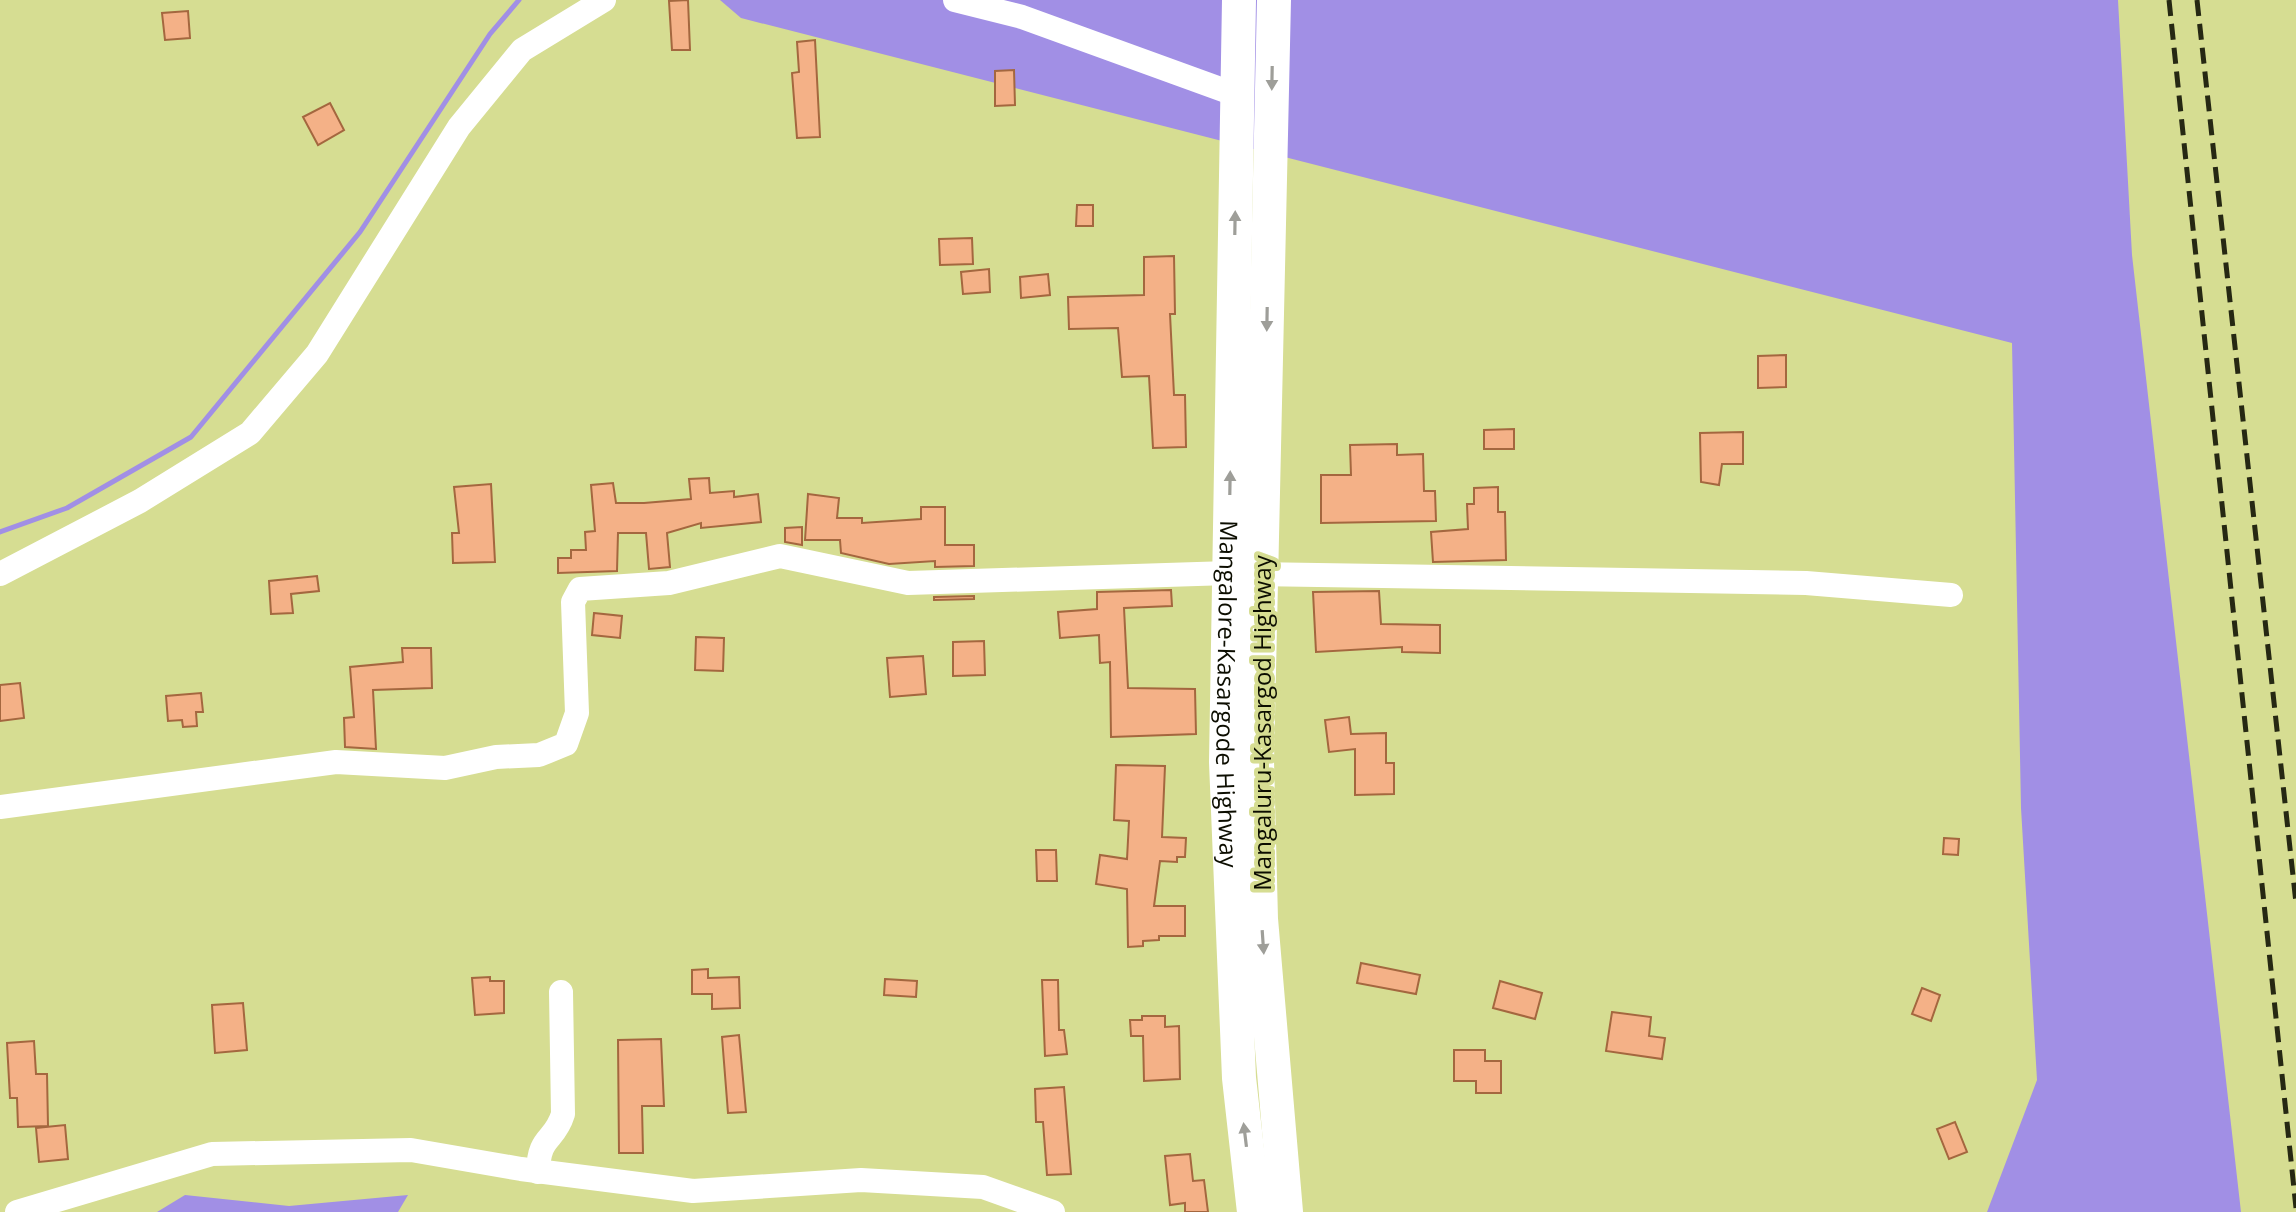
<svg xmlns="http://www.w3.org/2000/svg" width="2296" height="1212" font-family="'Open Sans',sans-serif">
  <style>
    .water { fill: #a18fe5 }
    .lines { fill: none; stroke-linecap: round; stroke-linejoin: round }
    .stream { stroke: #a18fe5; stroke-width: 5 }
    .building { fill: #f4b187; stroke: #a4673f; stroke-width: 2 }
    .minor { stroke: #fff; stroke-width: 24 }
    .highway { stroke: #fff; stroke-width: 34 }
    .rail { stroke: #262813; stroke-width: 5; stroke-dasharray: 16 8; stroke-linecap: butt }
    .oneway { fill: #9e9e99 }
    .labels { text-anchor: middle; dominant-baseline: central; stroke-width: 8; stroke-linejoin: round; paint-order: stroke }
    .street-label { font-size: 24px; fill: #0c0d00; stroke: #d6dd92 }
  </style>
  <rect width="100%" height="100%" fill="#d6dd92"/>
  <g class="water">
    <path d="M 720,0 L 2118,0 L 2132,255 L 2241,1212 L 1987,1212 L 2037,1080 L 2021,808 L 2012,343 L 741,18 Z"/>
    <path d="M 185,1195 L 289,1206 L 408,1195 L 398,1212 L 157,1212 Z"/>
  </g>
  <g class="lines">
    <path class="stream" d="M 0,532 L 67,508 L 191,437 L 360,232 L 490,34 L 519,0"/>
  </g>
  <g class="building">
    <path d="M 688,0 L 690,50 L 672,50 L 669,1 Z"/>
    <path d="M 188,11 L 190,38 L 165,40 L 162,13 Z"/>
    <path d="M 815,40 L 820,137 L 797,138 L 792,73 L 799,72 L 797,42 Z"/>
    <path d="M 1014,70 L 1015,105 L 995,106 L 995,71 Z"/>
    <path d="M 330,103 L 344,130 L 318,145 L 303,117 Z"/>
    <path d="M 1077,205 L 1093,205 L 1093,226 L 1076,226 Z"/>
    <path d="M 972,238 L 973,264 L 940,265 L 939,239 Z"/>
    <path d="M 1174,256 L 1175,314 L 1170,314 L 1174,395 L 1185,395 L 1186,447 L 1153,448 L 1149,376 L 1122,377 L 1118,328 L 1069,329 L 1068,297 L 1144,295 L 1144,257 Z"/>
    <path d="M 989,269 L 990,292 L 963,294 L 961,272 Z"/>
    <path d="M 1048,274 L 1050,295 L 1021,298 L 1020,277 Z"/>
    <path d="M 1786,355 L 1786,387 L 1758,388 L 1758,356 Z"/>
    <path d="M 1514,429 L 1514,449 L 1484,449 L 1484,430 Z"/>
    <path d="M 1743,432 L 1743,464 L 1722,464 L 1719,485 L 1701,482 L 1700,433 Z"/>
    <path d="M 1397,444 L 1397,455 L 1423,454 L 1424,491 L 1435,491 L 1436,521 L 1321,523 L 1321,475 L 1351,475 L 1350,445 Z"/>
    <path d="M 709,478 L 710,493 L 734,491 L 734,497 L 758,494 L 761,522 L 701,528 L 701,523 L 667,533 L 670,567 L 649,569 L 646,533 L 618,533 L 617,571 L 558,573 L 558,558 L 571,558 L 571,550 L 586,550 L 585,532 L 595,531 L 591,485 L 613,483 L 616,503 L 644,503 L 691,499 L 689,479 Z"/>
    <path d="M 491,484 L 495,562 L 453,563 L 452,533 L 459,533 L 454,487 Z"/>
    <path d="M 1498,487 L 1498,512 L 1505,512 L 1506,560 L 1433,562 L 1431,532 L 1468,529 L 1467,504 L 1474,504 L 1474,488 Z"/>
    <path d="M 808,494 L 839,498 L 837,518 L 862,518 L 862,523 L 921,519 L 921,507 L 945,507 L 945,545 L 974,545 L 974,566 L 935,567 L 935,561 L 889,564 L 841,553 L 840,540 L 805,540 Z"/>
    <path d="M 802,527 L 802,545 L 785,542 L 785,528 Z"/>
    <path d="M 317,576 L 319,591 L 291,594 L 293,613 L 271,614 L 269,581 Z"/>
    <path d="M 1171,590 L 1172,606 L 1124,608 L 1128,688 L 1195,689 L 1196,734 L 1111,737 L 1110,662 L 1100,663 L 1099,635 L 1060,638 L 1058,612 L 1097,609 L 1097,592 Z"/>
    <path d="M 1379,591 L 1381,624 L 1440,625 L 1440,653 L 1402,652 L 1402,647 L 1316,652 L 1313,592 Z"/>
    <path d="M 974,596 L 974,599 L 934,600 L 934,597 Z"/>
    <path d="M 594,613 L 622,616 L 620,638 L 592,635 Z"/>
    <path d="M 696,637 L 724,638 L 723,671 L 695,670 Z"/>
    <path d="M 984,641 L 985,675 L 953,676 L 953,642 Z"/>
    <path d="M 402,648 L 431,648 L 432,688 L 373,690 L 376,749 L 345,747 L 344,718 L 354,717 L 350,667 L 403,662 Z"/>
    <path d="M 923,656 L 926,694 L 890,697 L 887,658 Z"/>
    <path d="M 20,683 L 24,718 L 0,721 L 0,685 Z"/>
    <path d="M 201,693 L 203,712 L 196,712 L 197,726 L 183,727 L 182,720 L 168,721 L 166,696 Z"/>
    <path d="M 1349,717 L 1351,734 L 1386,733 L 1386,763 L 1394,763 L 1394,794 L 1355,795 L 1355,749 L 1329,752 L 1325,720 Z"/>
    <path d="M 1116,765 L 1165,766 L 1162,837 L 1186,838 L 1185,857 L 1177,857 L 1177,862 L 1160,861 L 1154,906 L 1185,906 L 1185,936 L 1159,936 L 1159,940 L 1143,941 L 1143,946 L 1128,947 L 1127,889 L 1096,884 L 1100,855 L 1127,859 L 1129,821 L 1114,820 Z"/>
    <path d="M 1944,838 L 1959,839 L 1958,855 L 1943,854 Z"/>
    <path d="M 1036,850 L 1056,850 L 1057,881 L 1037,881 Z"/>
    <path d="M 1361,963 L 1420,975 L 1416,994 L 1357,983 Z"/>
    <path d="M 708,969 L 708,978 L 739,977 L 740,1008 L 712,1009 L 712,994 L 692,994 L 692,970 Z"/>
    <path d="M 490,977 L 490,981 L 504,981 L 504,1013 L 475,1015 L 472,978 Z"/>
    <path d="M 885,979 L 917,981 L 916,997 L 884,995 Z"/>
    <path d="M 1042,980 L 1058,980 L 1059,1030 L 1064,1030 L 1067,1054 L 1045,1056 Z"/>
    <path d="M 1500,981 L 1542,993 L 1535,1019 L 1493,1008 Z"/>
    <path d="M 1922,988 L 1940,995 L 1931,1021 L 1912,1014 Z"/>
    <path d="M 243,1003 L 247,1050 L 215,1053 L 212,1005 Z"/>
    <path d="M 1612,1012 L 1651,1017 L 1649,1036 L 1665,1038 L 1662,1059 L 1606,1051 Z"/>
    <path d="M 1142,1016 L 1165,1016 L 1165,1027 L 1179,1026 L 1180,1079 L 1144,1081 L 1143,1036 L 1131,1036 L 1130,1020 L 1142,1020 Z"/>
    <path d="M 739,1035 L 746,1112 L 728,1113 L 722,1037 Z"/>
    <path d="M 661,1039 L 664,1106 L 642,1106 L 643,1153 L 619,1153 L 618,1040 Z"/>
    <path d="M 34,1041 L 36,1074 L 47,1074 L 48,1126 L 18,1127 L 17,1098 L 10,1098 L 7,1043 Z"/>
    <path d="M 1454,1050 L 1485,1050 L 1485,1061 L 1501,1061 L 1501,1093 L 1476,1093 L 1476,1081 L 1454,1081 Z"/>
    <path d="M 1064,1087 L 1071,1174 L 1047,1175 L 1043,1122 L 1036,1122 L 1035,1089 Z"/>
    <path d="M 1955,1122 L 1967,1152 L 1949,1159 L 1937,1129 Z"/>
    <path d="M 65,1125 L 68,1159 L 39,1162 L 36,1128 Z"/>
    <path d="M 1190,1154 L 1193,1181 L 1204,1180 L 1208,1212 L 1185,1212 L 1185,1203 L 1170,1205 L 1165,1156 Z"/>
  </g>
  <g class="lines">
    <g class="minor">
      <path d="M 955,0 L 1022,17 L 1237,95"/>
      <path d="M 0,574 L 140,501 L 250,433 L 317,354 L 459,127 L 522,50 L 604,0"/>
      <path d="M 1262,574 L 1806,583 L 1951,595"/>
      <path d="M 0,807 L 336,762 L 445,768 L 496,757 L 539,755 L 566,744 L 577,713 L 573,602 L 580,589 L 669,583 L 780,556 L 908,583 L 1229,573"/>
      <path d="M 538,1172 C 539,1134 554,1143 563,1114 L 561,992"/>
      <path d="M 17,1212 L 212,1154 L 411,1150 L 521,1169 L 693,1191 L 861,1180 L 983,1187 L 1053,1212"/>
    </g>
    <g class="highway">
      <path id="s1" d="M 1239,0 L 1226,762 L 1239,1078 L 1254,1212"/>
      <path d="M 1274,0 L 1257,761 L 1261,919 L 1286,1212"/>
    </g>
    <g class="rail">
      <path d="M 2169,0 L 2296,1208"/>
      <path d="M 2197,0 L 2296,903"/>
    </g>
  </g>
  <defs><path id="oneway-solid" d="M-6-.8H1V-3.2L6.5 0L1 3.2V.8H-6Z" transform="scale(2)"/></defs>
  <g class="oneway">
    <use href="#oneway-solid" transform="translate(1272 78) rotate(91)"/>
    <use href="#oneway-solid" transform="translate(1235 223) rotate(-89)"/>
    <use href="#oneway-solid" transform="translate(1267 319) rotate(91)"/>
    <use href="#oneway-solid" transform="translate(1230 483) rotate(-89)"/>
    <use href="#oneway-solid" transform="translate(1263 942) rotate(86)"/>
    <use href="#oneway-solid" transform="translate(1245 1135) rotate(-97)"/>
  </g>
  <g class="labels">
    <g class="street-label">
      <text stroke="none"><textPath href="#s1" startOffset="694">Mangalore-Kasargode Highway</textPath></text>
      <text transform="translate(1261 723) rotate(-90)">Mangaluru-Kasargod Highway</text>
    </g>
  </g>
</svg>
